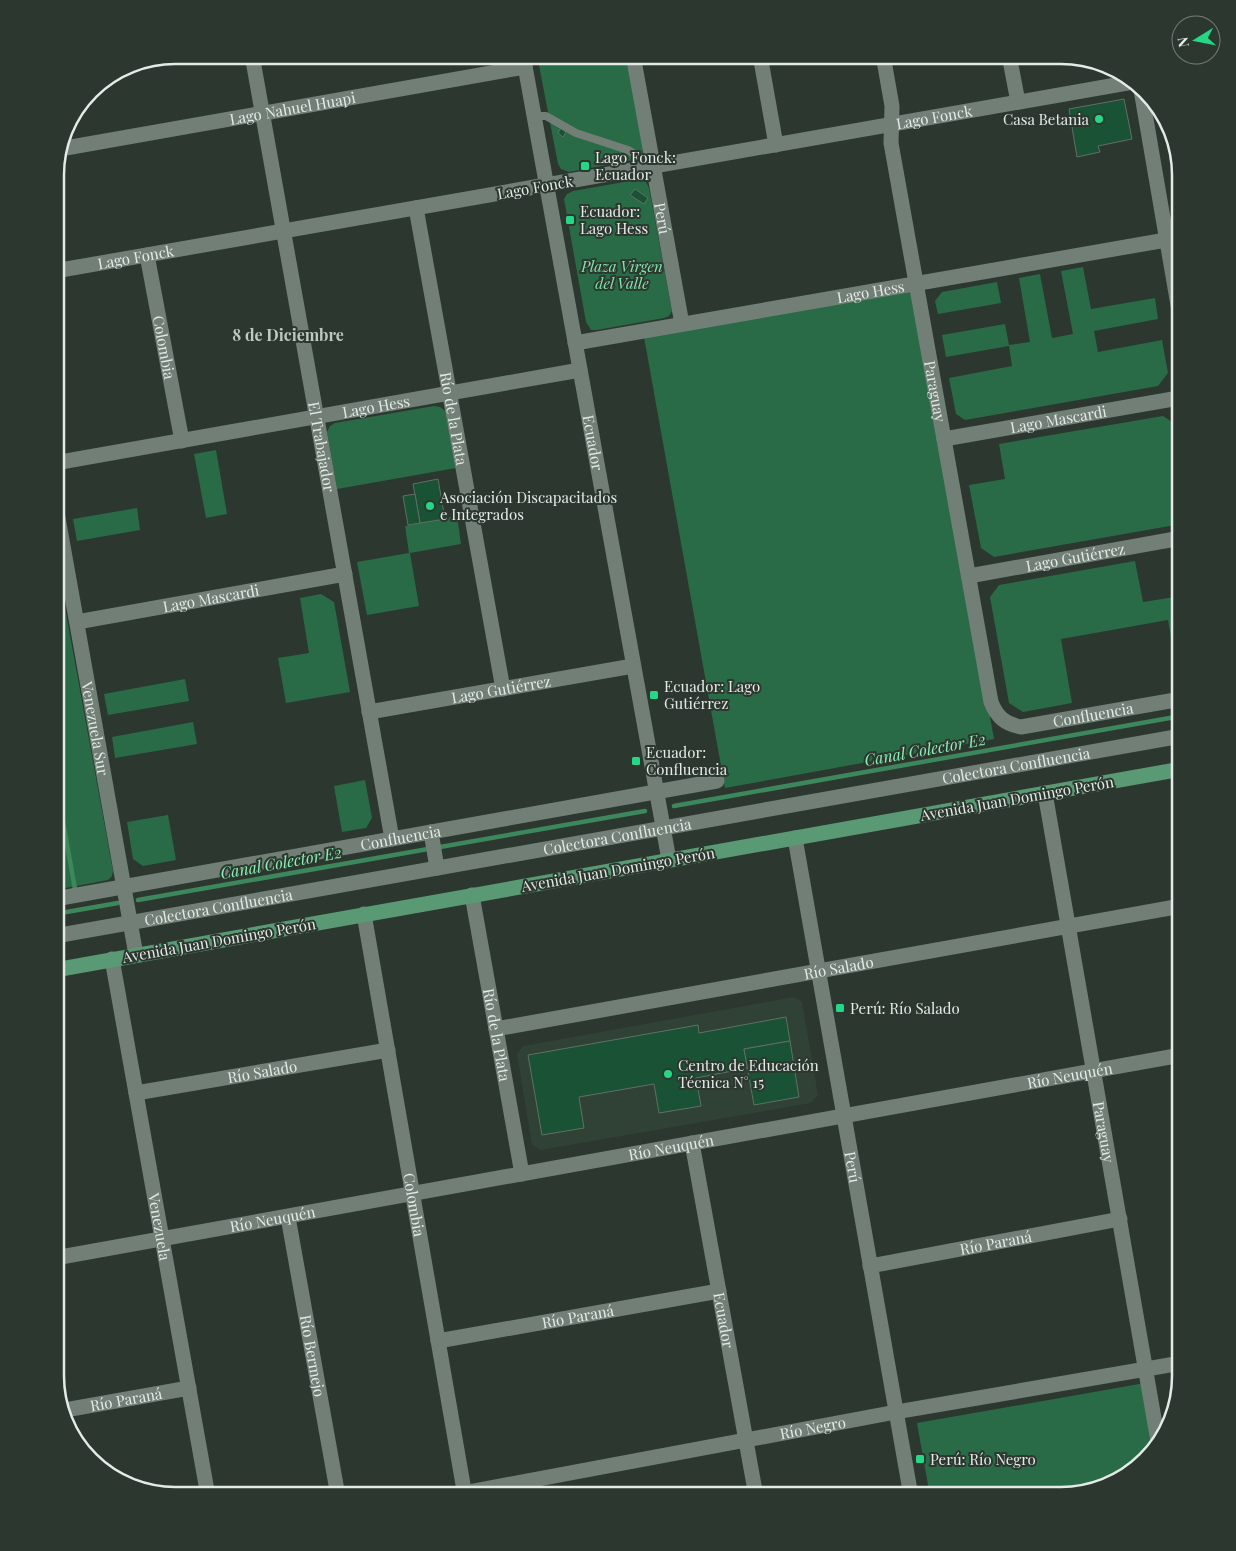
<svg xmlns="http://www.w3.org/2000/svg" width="1236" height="1551" font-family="'Playfair Display',serif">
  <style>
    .built { fill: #304136 }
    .green { fill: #296b47 }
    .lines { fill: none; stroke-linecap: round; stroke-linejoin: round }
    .stream { stroke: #3d875d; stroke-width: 4.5 }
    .building { fill: #195234; stroke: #626f66 }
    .lane { stroke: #727f76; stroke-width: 8 }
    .street { stroke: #727f76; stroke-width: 15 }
    .secondary { stroke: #727f76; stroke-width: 15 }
    .primary { stroke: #599a75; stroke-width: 15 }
    .poi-dot { fill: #25d886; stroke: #2c372f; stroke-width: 2 }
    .labels { text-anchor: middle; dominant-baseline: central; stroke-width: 4; stroke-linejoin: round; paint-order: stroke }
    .street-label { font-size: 15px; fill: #e4ebe7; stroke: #2c372f }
    .poi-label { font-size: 15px; fill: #e4ebe7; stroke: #2c372f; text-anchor: start }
    .park-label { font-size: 15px; font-style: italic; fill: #80e6aa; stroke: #2c372f }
    .neighbourhood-label { font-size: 16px; font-weight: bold; fill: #bdcac1; stroke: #2c372f }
    .water-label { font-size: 16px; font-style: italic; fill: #8af0b4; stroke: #2c372f }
    .rim { fill: none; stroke: #e4ebe7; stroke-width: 2.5 }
  </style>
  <rect width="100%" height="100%" fill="#2c372f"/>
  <path class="built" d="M 794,997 L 802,1002 L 818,1095 L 811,1103 L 541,1150 L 532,1145 L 517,1054 L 523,1046 Z"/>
  <g class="green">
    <path d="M 537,55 L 626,55 L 643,148 L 642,154 L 638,159 L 569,172 L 561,169 L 558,164 Z"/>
    <path d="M 641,179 L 646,182 L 649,188 L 672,311 L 669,316 L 664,318 L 597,330 L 591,330 L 586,322 L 564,199 L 567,194 L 573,191 Z"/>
    <path d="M 1083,267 L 1091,309 L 1155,298 L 1158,319 L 1094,331 L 1098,352 L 1162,340 L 1168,373 L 1158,386 L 965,420 L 956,414 L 949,378 L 1012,366 L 1009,346 L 946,357 L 942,335 L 1005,324 L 1009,345 L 1030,342 L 1019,278 L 1040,274 L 1052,338 L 1073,334 L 1061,271 Z"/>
    <path d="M 997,282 L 1001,303 L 938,314 L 935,301 L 942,292 Z"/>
    <path d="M 913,288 L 994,739 L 725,788 L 644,337 Z"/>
    <path d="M 434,406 L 440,407 L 445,411 L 456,468 L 337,489 L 327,432 L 330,426 L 335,423 Z"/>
    <path d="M 1163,416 L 1178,426 L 1181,443 L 1181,524 L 994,557 L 981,548 L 969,485 L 1005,479 L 999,444 Z"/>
    <path d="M 216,450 L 227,514 L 206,518 L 194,454 Z"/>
    <path d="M 137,508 L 140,530 L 77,541 L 73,519 Z"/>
    <path d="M 457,516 L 461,544 L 410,553 L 419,606 L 367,615 L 357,562 L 409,553 L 405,526 Z"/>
    <path d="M 55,553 L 113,871 L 112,876 L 108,880 L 55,890 Z"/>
    <path d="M 1135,561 L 1143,602 L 1181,596 L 1181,684 L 1179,684 L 1168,620 L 1061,639 L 1072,703 L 1023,712 L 1009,703 L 990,597 L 999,585 Z"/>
    <path d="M 321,594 L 334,602 L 350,692 L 286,703 L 278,658 L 309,653 L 300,598 Z"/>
    <path d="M 185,679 L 189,701 L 108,715 L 104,694 Z"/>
    <path d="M 193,722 L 197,744 L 115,758 L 112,737 Z"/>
    <path d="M 365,780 L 372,818 L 366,828 L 342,832 L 334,786 Z"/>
    <path d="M 168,815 L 176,860 L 143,866 L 133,859 L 127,822 Z"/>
    <path d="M 1145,1383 L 1155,1444 L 1128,1476 L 1062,1496 L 930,1496 L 917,1423 Z"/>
  </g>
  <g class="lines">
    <g class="stream">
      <path d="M 1176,159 L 1181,186"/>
      <path d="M 55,777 L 75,889"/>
      <path d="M 674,806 L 1181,716"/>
      <path d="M 440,847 L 645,811"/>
      <path d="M 138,900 L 428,849"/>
      <path d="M 55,914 L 118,903"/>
    </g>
  </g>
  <g class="building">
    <path d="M 1124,99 L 1132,139 L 1098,146 L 1100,152 L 1077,157 L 1069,109 Z"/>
    <path d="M 561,128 L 566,132 L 563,137 L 558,133 Z"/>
    <path d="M 635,189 L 648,198 L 644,204 L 630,195 Z"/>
    <path d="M 438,479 L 445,519 L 420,523 L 413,484 Z"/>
    <path d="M 415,494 L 420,523 L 408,525 L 403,496 Z"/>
    <path d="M 786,1017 L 790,1041 L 744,1049 L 748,1068 L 696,1078 L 701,1106 L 659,1113 L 654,1084 L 579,1097 L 584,1128 L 542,1135 L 528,1055 L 698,1025 L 699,1033 Z"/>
    <path d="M 790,1041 L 799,1097 L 754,1105 L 744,1049 Z"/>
  </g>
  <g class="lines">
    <path class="lane" d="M 534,116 L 546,116 L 576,133 L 628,150 L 652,165"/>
    <g class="street">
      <path id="s1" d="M 252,55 L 392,839"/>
      <path id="s2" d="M 633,55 L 682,324"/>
      <path d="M 760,55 L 776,145"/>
      <path id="s3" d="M 883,55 L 892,106 L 891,143 L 991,702 C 997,717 1005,724 1021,727 L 1181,699"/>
      <path d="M 1009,55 L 1018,102"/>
      <path d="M 1141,90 L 1179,311"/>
      <path id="s4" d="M 60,149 L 525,67"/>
      <path id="s5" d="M 416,208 L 503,689"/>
      <path id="s6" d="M 147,255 L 182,441"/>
      <path id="s7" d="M 55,271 L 546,185"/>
      <path id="s8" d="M 575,343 L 1166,240"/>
      <path id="s9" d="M 944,439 L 1173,399"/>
      <path id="s10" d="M 55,463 L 580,370"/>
      <path id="s11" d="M 55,501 L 136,955"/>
      <path id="s12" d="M 969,576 L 1181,538"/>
      <path id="s13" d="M 77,622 L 345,574"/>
      <path id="s14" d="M 369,712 L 633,666"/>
      <path id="s15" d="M 1045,793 L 1158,1441"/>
      <path d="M 431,832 L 437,868"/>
      <path id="s16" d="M 472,895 L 522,1174"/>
      <path id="s17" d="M 55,899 L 717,781"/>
      <path id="s18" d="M 364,914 L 465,1496"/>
      <path id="s19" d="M 55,936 L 1181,736"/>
      <path id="s20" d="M 496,1029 L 1181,906"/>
      <path id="s21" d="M 136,1093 L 388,1050"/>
      <path id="s22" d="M 692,1143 L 756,1496"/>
      <path id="s23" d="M 288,1217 L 338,1496"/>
      <path id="s24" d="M 55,1258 L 1181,1055"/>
      <path id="s25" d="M 870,1266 L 1120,1219"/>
      <path id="s26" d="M 438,1341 L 719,1291"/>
      <path id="s27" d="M 65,1410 L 189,1388"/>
      <path id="s28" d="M 447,1496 L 896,1412 L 1181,1363"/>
    </g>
    <g class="secondary">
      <path id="s29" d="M 523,55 L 669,860"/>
      <path id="s30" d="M 546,185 L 1133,82"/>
      <path id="s31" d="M 795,838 L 911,1496"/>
      <path id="s32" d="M 112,959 L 208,1496"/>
    </g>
    <path class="primary" d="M 55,970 L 1181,769"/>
  </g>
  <g class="poi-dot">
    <circle cx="1099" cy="119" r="5"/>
    <rect x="580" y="161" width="10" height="10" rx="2.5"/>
    <rect x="565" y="215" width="10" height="10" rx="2.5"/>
    <circle cx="430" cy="506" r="5"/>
    <rect x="649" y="690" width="10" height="10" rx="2.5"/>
    <rect x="631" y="756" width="10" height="10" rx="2.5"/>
    <rect x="835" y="1003" width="10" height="10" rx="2.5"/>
    <circle cx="668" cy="1074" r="5"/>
    <rect x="915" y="1454" width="10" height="10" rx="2.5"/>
  </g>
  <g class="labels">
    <g class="street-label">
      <text stroke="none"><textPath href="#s4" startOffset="236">Lago Nahuel Huapi</textPath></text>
      <text stroke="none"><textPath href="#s30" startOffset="394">Lago Fonck</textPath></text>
      <text transform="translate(535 187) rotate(-10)">Lago Fonck</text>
      <text stroke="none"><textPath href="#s2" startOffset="166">Perú</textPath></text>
      <text stroke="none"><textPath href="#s7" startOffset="82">Lago Fonck</textPath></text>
      <text stroke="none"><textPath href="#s8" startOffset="300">Lago Hess</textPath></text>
      <text stroke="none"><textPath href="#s6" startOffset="94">Colombia</textPath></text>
      <text stroke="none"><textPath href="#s3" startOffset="341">Paraguay</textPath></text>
      <text stroke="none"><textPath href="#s10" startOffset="326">Lago Hess</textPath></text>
      <text stroke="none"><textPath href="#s5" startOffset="214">Río de la Plata</textPath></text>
      <text stroke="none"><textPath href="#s9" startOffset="116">Lago Mascardi</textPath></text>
      <text stroke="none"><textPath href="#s29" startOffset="394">Ecuador</textPath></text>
      <text stroke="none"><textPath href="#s1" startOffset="398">El Trabajador</textPath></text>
      <text stroke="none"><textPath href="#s12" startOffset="108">Lago Gutiérrez</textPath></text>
      <text stroke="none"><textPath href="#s13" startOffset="136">Lago Mascardi</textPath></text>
      <text stroke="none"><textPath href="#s14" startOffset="134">Lago Gutiérrez</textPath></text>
      <text stroke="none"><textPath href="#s3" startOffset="771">Confluencia</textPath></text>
      <text stroke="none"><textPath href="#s11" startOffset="231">Venezuela Sur</textPath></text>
      <text stroke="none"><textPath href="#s19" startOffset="976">Colectora Confluencia</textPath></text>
      <text transform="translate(1017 798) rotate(-10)">Avenida Juan Domingo Perón</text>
      <text stroke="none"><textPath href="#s19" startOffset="571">Colectora Confluencia</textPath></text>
      <text stroke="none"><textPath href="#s17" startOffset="351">Confluencia</textPath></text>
      <text transform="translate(618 869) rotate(-10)">Avenida Juan Domingo Perón</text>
      <text stroke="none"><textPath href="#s19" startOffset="166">Colectora Confluencia</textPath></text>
      <text transform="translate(219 940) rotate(-10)">Avenida Juan Domingo Perón</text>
      <text stroke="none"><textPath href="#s20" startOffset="348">Río Salado</textPath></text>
      <text stroke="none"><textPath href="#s16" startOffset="142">Río de la Plata</textPath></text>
      <text stroke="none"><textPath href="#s21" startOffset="128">Río Salado</textPath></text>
      <text stroke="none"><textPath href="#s24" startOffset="1031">Río Neuquén</textPath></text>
      <text stroke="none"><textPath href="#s15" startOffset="344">Paraguay</textPath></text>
      <text stroke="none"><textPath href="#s24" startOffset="626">Río Neuquén</textPath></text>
      <text stroke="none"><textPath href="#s31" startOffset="334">Perú</textPath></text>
      <text stroke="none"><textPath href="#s18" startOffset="295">Colombia</textPath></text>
      <text stroke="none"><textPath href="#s24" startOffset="221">Río Neuquén</textPath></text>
      <text stroke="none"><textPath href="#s32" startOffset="272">Venezuela</textPath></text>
      <text stroke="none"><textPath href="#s25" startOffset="128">Río Paraná</textPath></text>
      <text stroke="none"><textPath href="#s26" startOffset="142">Río Paraná</textPath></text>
      <text stroke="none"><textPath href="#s22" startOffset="180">Ecuador</textPath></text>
      <text stroke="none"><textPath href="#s23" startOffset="141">Río Bermejo</textPath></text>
      <text stroke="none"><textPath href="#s27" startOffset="62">Río Paraná</textPath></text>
      <text stroke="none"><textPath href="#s28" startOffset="372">Río Negro</textPath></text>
    </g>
    <g class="poi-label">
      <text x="1089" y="119" text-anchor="end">Casa Betania</text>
      <text x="595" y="157">Lago Fonck:<tspan x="595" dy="17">Ecuador</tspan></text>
      <text x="580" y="211">Ecuador:<tspan x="580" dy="17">Lago Hess</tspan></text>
      <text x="440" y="497">Asociación Discapacitados<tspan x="440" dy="17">e Integrados</tspan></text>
      <text x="664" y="686">Ecuador: Lago<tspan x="664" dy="17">Gutiérrez</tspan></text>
      <text x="646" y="752">Ecuador:<tspan x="646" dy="17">Confluencia</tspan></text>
      <text x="850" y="1008">Perú: Río Salado</text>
      <text x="678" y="1065">Centro de Educación<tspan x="678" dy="17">Técnica N° 15</tspan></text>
      <text x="930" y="1459">Perú: Río Negro</text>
    </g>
    <g class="park-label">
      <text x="622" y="266">Plaza Virgen<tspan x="622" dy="17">del Valle</tspan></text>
    </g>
    <g class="neighbourhood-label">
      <text x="288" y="334">8 de Diciembre</text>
    </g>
    <g class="water-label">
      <text transform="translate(925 749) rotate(-10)">Canal Colector E2</text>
      <text transform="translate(281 862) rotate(-10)">Canal Colector E2</text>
    </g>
  </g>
  <path d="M0 0H1236V1551H0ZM175 64H1061A111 111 0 0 1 1172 175V1376A111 111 0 0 1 1061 1487H175A111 111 0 0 1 64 1376V175A111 111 0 0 1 175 64Z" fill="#2c372f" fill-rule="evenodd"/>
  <path class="rim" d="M175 64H1061A111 111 0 0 1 1172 175V1376A111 111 0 0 1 1061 1487H175A111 111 0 0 1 64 1376V175A111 111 0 0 1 175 64Z"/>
  <g transform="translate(1196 40) rotate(260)"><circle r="24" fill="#2c372f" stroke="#767f79"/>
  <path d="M0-4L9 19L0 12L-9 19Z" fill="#25d886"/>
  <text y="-8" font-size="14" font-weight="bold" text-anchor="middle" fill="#e4ebe7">N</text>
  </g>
</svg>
